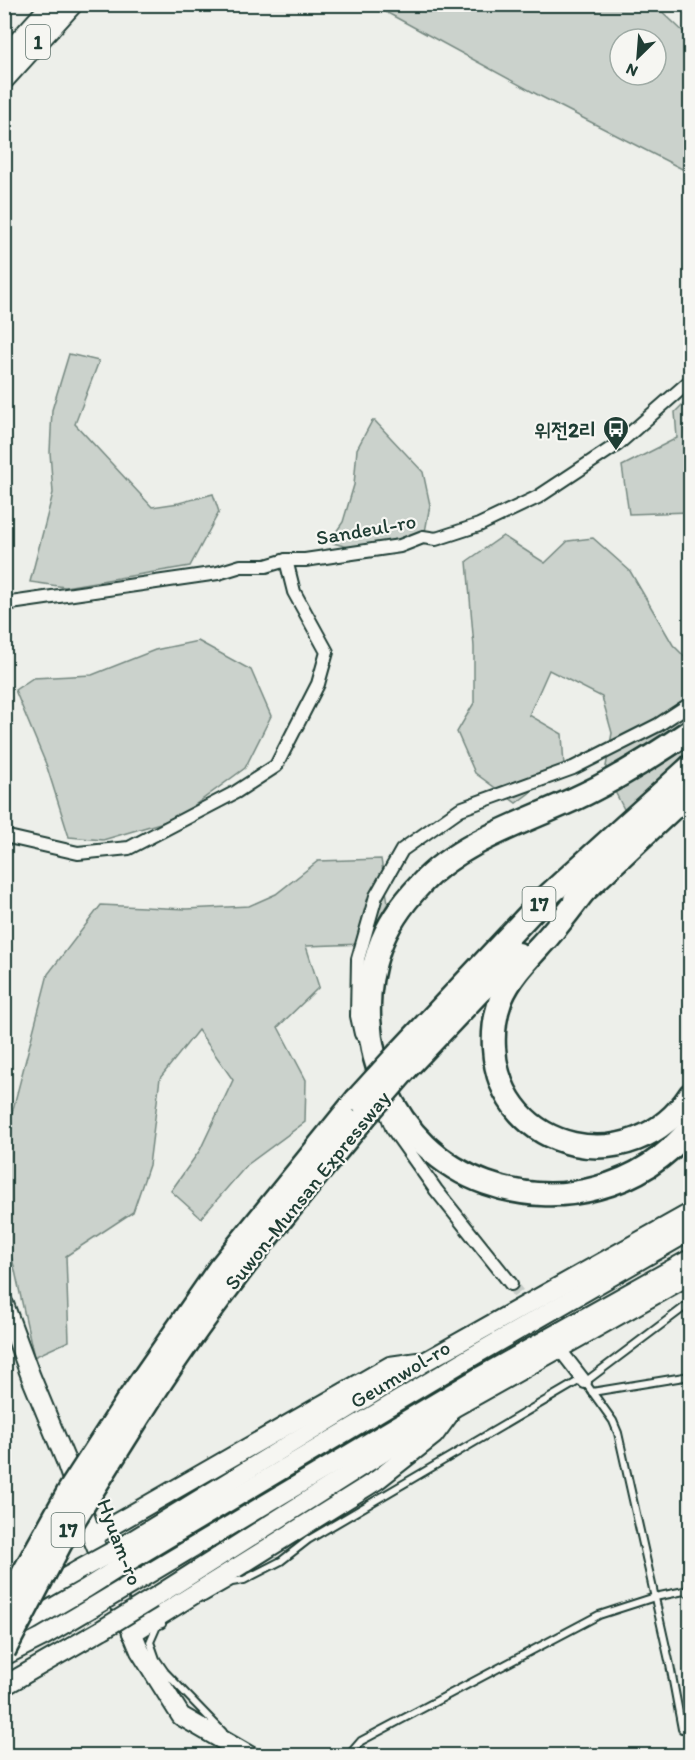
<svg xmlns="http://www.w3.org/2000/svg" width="695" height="1760" font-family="Itim,'Poor Story',sans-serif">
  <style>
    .green { fill: #cbd2cc; stroke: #758880; stroke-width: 1.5; fill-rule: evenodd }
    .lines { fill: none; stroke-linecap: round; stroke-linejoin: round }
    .street-tunnel { stroke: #c4cbc6; stroke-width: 12; stroke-dasharray: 12 6; stroke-linecap: butt }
    .lane-casing { stroke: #1f3d34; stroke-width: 10 }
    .street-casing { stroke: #1f3d34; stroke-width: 16 }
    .secondary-casing { stroke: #1f3d34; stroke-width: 22 }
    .primary-casing { stroke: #1f3d34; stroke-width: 24 }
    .highway-casing { stroke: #1f3d34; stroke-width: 27 }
    .lane { stroke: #f6f6f2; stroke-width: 6 }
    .street { stroke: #f6f6f2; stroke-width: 12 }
    .secondary { stroke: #f6f6f2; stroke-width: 18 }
    .primary { stroke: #f6f6f2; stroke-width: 20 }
    .highway { stroke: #f6f6f2; stroke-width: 22 }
    .secondary-bridge-casing { stroke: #1f3d34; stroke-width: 22; stroke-linecap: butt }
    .highway-bridge-casing { stroke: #1f3d34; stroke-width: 27; stroke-linecap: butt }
    .secondary-bridge { stroke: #f6f6f2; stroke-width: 18 }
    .highway-bridge { stroke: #f6f6f2; stroke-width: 22 }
    .labels { text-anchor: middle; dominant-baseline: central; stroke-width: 4.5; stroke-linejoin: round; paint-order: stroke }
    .shield { fill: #f6f6f2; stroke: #60746d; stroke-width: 1.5 }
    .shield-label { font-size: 20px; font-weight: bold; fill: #1f3d34 }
    .poi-label { font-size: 21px; font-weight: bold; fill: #1f3d34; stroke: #f6f6f2; text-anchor: end }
    .street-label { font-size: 21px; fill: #1f3d34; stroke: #f6f6f2 }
  </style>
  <rect width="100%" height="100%" fill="#edefea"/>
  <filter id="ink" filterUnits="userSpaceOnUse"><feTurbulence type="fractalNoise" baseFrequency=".0167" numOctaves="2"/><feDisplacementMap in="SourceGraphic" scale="12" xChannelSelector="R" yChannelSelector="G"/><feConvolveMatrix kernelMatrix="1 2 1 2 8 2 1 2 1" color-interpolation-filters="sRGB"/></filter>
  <g filter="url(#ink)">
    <g class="green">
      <path d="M 373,5 L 655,5 L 690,38 L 690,173 L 540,96 ZM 620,39 L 656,39 L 656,75 L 620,75 Z"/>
      <path d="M 69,354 L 99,361 L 75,424 L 152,507 L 179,503 L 213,494 L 219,512 L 190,566 L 65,587 L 30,582 L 53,493 L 50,452 L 52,410 Z"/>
      <path d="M 690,397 L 690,512 L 629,514 L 622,466 L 677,438 L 675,412 Z"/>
      <path d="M 372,421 L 375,421 L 423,472 L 430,505 L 425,532 L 390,548 L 348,547 L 329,542 L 343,522 L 354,485 L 357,449 Z"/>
      <path d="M 503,536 L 545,563 L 568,541 L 593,538 L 630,571 L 673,645 L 690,662 L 690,747 L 629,819 L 605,772 L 612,733 L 602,697 L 549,670 L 529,715 L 562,734 L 564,767 L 516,803 L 475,773 L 457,732 L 474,703 L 474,647 L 467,561 Z"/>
      <path d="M 198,641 L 251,670 L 271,716 L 245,768 L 177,818 L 103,840 L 69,837 L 46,764 L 15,690 L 33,678 L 92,675 L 155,650 Z"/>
      <path d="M 381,859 L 388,903 L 364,944 L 306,946 L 319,987 L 278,1027 L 306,1080 L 305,1122 L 247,1165 L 201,1218 L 171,1191 L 200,1150 L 233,1080 L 198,1030 L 160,1078 L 149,1165 L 133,1212 L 66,1256 L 69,1341 L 34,1357 L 14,1266 L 5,1236 L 5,1140 L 48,974 L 101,905 L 186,909 L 249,906 L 276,894 L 318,861 Z"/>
    </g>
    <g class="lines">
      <path class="street-tunnel" d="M 511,1284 L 554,1342"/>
      <defs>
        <g id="lane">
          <path d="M 592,1392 L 690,1376"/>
          <path d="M 204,1598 L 232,1582 L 244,1580 L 281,1561 L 308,1540 L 582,1379"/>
          <path d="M 162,1624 L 157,1626 L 150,1642 L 156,1659 L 165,1672 L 223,1732"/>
          <path d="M 682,1729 L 670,1665 L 618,1433 L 613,1421 L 585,1382 L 690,1303"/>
          <path d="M 348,1756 L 361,1741 L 599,1615 L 655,1597 L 684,1591 L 690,1594"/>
        </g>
        <g id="street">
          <path d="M 4,604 L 218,573 L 241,566 L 266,566 L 286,560 L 305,560 L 400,546 L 423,537 L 436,539 L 479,525 L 538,497 L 618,444 L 690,381"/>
          <path d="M 4,836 L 78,853 L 129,848 L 236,792 L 276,766 L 318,684 L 327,652 L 294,592 L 286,560"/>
          <path d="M 361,1034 L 357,1016 L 358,959 L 376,896 L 402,850 L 460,809 L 573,768 L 658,725 L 690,704"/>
          <path d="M 381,1099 L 392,1128 L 436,1190 L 511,1284"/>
          <path d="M 564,1355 L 585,1382"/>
        </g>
        <g id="secondary">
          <path d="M 4,1304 L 31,1377 L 65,1459 L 92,1537 L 140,1651 L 181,1716 L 250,1756"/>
          <path d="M 92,1537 L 390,1366 L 418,1362"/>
          <path d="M 128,1543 L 426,1361 L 690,1213"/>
          <path d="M 134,1558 L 466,1360 L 690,1231"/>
          <path d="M 143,1577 L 479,1377 L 690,1259"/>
          <path d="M 31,1597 L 77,1571"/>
          <path d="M 152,1599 L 455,1407 L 690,1275"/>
          <path d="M 11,1632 L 85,1589"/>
          <path d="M 132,1633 L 377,1480 L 434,1435 L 448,1416"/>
          <path d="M 4,1656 L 42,1637 L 93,1607"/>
          <path d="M 4,1686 L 103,1629"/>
        </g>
        <g id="primary">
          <path d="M 4,58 L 53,4"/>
          <path d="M 4,79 L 72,4"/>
        </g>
        <g id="highway">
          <path d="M 690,731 C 656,754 622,776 585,794 C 532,820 461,840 420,885 C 403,903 387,926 379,949 C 347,1042 393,1150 486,1183 C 522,1196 561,1198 597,1188 C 635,1178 666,1158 690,1128"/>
          <path d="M 585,890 C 573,906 561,922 548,937 C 531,956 511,975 501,999 C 495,1015 493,1031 494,1048 C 500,1155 634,1181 690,1095"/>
          <path d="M 575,900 L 690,792"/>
          <path d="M 399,1053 L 541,902 L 690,767"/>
          <path d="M 406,1069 L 480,991 L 518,954"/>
          <path d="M 126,1403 L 219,1269 L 356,1100"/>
          <path d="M 141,1413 C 206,1308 285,1214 363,1119"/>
        </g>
      </defs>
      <use href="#lane" class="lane-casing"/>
      <use href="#street" class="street-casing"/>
      <use href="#secondary" class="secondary-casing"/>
      <use href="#primary" class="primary-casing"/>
      <use href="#highway" class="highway-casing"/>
      <use href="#lane" class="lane"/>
      <use href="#street" class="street"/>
      <use href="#secondary" class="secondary"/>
      <use href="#primary" class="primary"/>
      <use href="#highway" class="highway"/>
      <defs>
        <g id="secondary-bridge">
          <path d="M 77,1571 L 128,1543"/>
          <path d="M 85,1589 L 134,1558"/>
          <path d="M 93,1607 L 143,1577"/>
          <path d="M 103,1629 L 152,1599"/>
        </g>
        <g id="highway-bridge">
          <path d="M 356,1100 L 399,1053"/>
          <path d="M 363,1119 L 406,1069"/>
          <path d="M 4,1608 L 69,1491 L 126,1403"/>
          <path d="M 4,1651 L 67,1531 L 141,1413"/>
        </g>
      </defs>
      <use href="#secondary-bridge" class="secondary-bridge-casing"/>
      <use href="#highway-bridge" class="highway-bridge-casing"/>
      <use href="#secondary-bridge" class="secondary-bridge"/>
      <use href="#highway-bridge" class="highway-bridge"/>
    </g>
  </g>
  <defs>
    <symbol id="bus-pin" viewBox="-11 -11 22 30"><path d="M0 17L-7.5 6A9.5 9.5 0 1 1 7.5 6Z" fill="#1f3d34" stroke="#f6f6f2"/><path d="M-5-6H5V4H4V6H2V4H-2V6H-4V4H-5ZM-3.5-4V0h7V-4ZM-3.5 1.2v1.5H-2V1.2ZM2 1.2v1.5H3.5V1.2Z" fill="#fff"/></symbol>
  </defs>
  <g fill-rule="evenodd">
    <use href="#bus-pin" x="601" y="414" width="30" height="40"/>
  </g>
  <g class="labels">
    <g class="shield">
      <rect x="26" y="25" width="24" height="34" rx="4.5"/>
      <rect x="522.5" y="887" width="33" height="34" rx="4.5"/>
      <rect x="51.5" y="1513" width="33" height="34" rx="4.5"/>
    </g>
    <g class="shield-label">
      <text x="38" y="42">1</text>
      <text x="539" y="904">17</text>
      <text x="68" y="1530">17</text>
    </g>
    <g class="poi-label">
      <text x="596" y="429">위전2리</text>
    </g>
    <g class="street-label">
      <text transform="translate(366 529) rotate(-10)">Sandeul-ro</text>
      <text transform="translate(307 1190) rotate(-51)">Suwon-Munsan Expressway</text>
      <text transform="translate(400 1374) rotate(-31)">Geumwol-ro</text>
      <text transform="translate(120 1542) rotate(69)">Hyuam-ro</text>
    </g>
  </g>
  <rect width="695" height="1760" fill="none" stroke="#f6f6f2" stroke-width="24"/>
  <rect x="12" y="12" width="671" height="1736" fill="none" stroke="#1f3d34" stroke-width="2" filter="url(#ink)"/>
  <g transform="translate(638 57) rotate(205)"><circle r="28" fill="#f6f6f2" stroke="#a0aca6" stroke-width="1.5"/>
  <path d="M0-4.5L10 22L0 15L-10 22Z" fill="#1f3d34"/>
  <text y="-9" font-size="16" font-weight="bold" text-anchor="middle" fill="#1f3d34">N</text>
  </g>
</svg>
